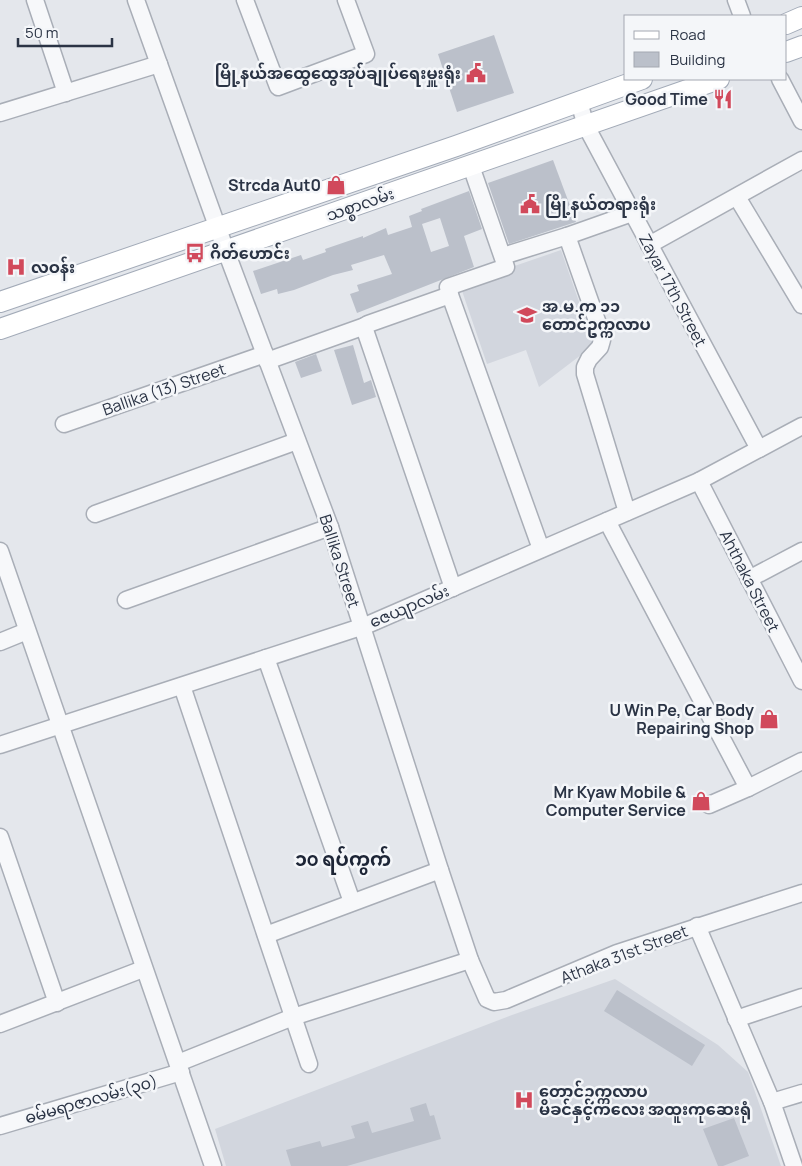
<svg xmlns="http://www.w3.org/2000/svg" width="802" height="1166" font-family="Manrope,'Noto Sans Myanmar',sans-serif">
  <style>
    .built { fill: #d2d6de }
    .building { fill: #bbc0ca; fill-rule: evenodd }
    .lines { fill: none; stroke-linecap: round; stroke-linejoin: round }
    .minor-casing { stroke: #a9aeb7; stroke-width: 19 }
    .major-casing { stroke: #a3abb8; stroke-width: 22 }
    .minor { stroke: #f7f8fa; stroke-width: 16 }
    .major { stroke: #fff; stroke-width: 20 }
    .labels { text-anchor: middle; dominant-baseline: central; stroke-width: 5; stroke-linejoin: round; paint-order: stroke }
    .poi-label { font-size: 16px; font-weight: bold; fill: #2b3445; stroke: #f4f6f9; text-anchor: end }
    .street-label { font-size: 16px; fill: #2b3445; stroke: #f4f6f9 }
    .quarter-label { font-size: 19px; font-weight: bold; fill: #1d2536; stroke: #f4f6f9 }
  </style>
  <rect width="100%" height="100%" fill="#e4e7ec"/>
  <g class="built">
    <path d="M 561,250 L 594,345 L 539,387 L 526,350 L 487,364 L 460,285 Z"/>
    <path d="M 615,979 L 718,1045 L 748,1072 L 781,1166 L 226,1166 L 215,1129 L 512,1015 Z"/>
  </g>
  <g class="building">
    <path d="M 494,35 L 514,93 L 457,112 L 438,54 Z"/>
    <path d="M 553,160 L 576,222 L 509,244 L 488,183 Z"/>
    <path d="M 469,191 L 482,229 L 464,236 L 474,267 L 357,313 L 350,294 L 359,291 L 357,285 L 392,274 L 384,255 L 351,265 L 353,270 L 333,275 L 294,290 L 278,294 L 277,289 L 261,294 L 253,271 L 301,255 L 303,260 L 326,252 L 325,249 L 363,236 L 363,238 L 386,228 L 388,235 L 412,227 L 409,216 L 422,211 L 421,209 ZM 440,218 L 449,246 L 431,252 L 422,224 Z"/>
    <path d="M 353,345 L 364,383 L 371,380 L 376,397 L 352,405 L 334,350 Z"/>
    <path d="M 316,354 L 322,371 L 301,378 L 295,362 Z"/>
    <path d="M 617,990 L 705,1045 L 692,1066 L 604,1011 Z"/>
    <path d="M 426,1103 L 430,1116 L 434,1115 L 441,1139 L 347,1166 L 291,1166 L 286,1150 L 320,1141 L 322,1147 L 355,1138 L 351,1126 L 368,1121 L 372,1133 L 414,1121 L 410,1108 Z"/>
    <path d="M 734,1118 L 749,1156 L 723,1166 L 718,1166 L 703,1129 Z"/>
  </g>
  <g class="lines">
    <defs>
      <g id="minor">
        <path d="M 35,0 L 66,93"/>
        <path d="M 136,0 L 226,251 L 330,527 L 440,870 L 470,960 L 487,999 L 494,1002 L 506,1000 L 617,953 L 802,893"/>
        <path d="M 245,0 L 278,87 L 366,54 L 346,0"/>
        <path d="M 736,0 L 742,16"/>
        <path d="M 780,79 L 802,121"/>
        <path d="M 579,102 L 586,126 L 759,449"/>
        <path d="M 0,113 L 159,64"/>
        <path d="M 737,197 L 802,305"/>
        <path d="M 567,236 L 597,321 L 602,340 L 600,347 L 589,359 L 585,367 L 585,374 L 627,512"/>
        <path d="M 649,245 L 802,160"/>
        <path d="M 503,256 L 567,236 L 632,213"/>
        <path d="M 450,295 L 448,287 L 506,267 L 471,166"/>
        <path d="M 267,361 L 365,326"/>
        <path d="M 64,424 L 265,354"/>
        <path d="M 699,481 L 802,681"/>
        <path d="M 95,514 L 297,441"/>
        <path d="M 607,521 L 748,788"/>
        <path d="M 0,551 L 213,1166"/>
        <path d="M 749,579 L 802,551"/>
        <path d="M 453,588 L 365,330 L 365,326 L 368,324 L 450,295 L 541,549"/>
        <path d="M 126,600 L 330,527"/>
        <path d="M 0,642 L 27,631"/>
        <path d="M 266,658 L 352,902"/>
        <path d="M 182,686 L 309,1064"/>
        <path d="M 0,745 L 367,625 L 699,481 L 802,426"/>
        <path d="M 709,805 L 748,788 L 802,761"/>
        <path d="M 0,837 L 57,1003"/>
        <path d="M 697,926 L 772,1102 L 794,1166"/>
        <path d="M 266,935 L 440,870"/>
        <path d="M 736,1019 L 802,997"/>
        <path d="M 0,1024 L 143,969"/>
        <path d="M 178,1063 L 293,1017 L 470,960"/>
        <path d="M 772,1102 L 802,1093"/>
        <path d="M 0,1126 L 181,1072"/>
      </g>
      <g id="major">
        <path d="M 786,24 L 802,17"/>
        <path d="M 786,52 L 802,46"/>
        <path d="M 0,302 L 456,146 L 642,79"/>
        <path d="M 0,329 L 719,79"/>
      </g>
    </defs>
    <use href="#minor" class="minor-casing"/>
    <use href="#major" class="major-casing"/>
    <use href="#minor" class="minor"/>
    <use href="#major" class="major"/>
  </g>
  <defs>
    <symbol id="civic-bare" viewBox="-9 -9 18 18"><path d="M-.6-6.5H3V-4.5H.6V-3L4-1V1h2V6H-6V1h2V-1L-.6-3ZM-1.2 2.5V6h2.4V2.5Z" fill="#d1495b" stroke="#f4f6f9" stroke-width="2.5" paint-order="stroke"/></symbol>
    <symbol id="restaurant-bare" viewBox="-9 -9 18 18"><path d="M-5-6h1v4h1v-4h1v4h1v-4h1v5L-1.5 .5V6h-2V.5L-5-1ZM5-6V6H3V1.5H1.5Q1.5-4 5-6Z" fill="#d1495b" stroke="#f4f6f9" stroke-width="2.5" paint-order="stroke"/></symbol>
    <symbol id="shop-bare" viewBox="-9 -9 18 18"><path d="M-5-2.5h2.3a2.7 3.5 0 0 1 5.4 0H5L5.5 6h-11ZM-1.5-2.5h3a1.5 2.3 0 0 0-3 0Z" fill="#d1495b" stroke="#f4f6f9" stroke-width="2.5" paint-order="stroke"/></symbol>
    <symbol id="bus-bare" viewBox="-9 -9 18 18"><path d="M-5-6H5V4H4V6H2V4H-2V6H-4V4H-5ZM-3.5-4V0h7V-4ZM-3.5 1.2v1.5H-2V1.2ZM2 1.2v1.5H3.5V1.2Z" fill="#d1495b" stroke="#f4f6f9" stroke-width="2.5" paint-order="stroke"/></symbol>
    <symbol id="hospital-bare" viewBox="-9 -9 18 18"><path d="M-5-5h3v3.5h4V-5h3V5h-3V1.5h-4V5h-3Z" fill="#d1495b" stroke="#f4f6f9" stroke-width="2.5" paint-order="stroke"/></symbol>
    <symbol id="school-bare" viewBox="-9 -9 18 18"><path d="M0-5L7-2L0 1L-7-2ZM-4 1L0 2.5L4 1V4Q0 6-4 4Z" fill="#d1495b" stroke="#f4f6f9" stroke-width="2.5" paint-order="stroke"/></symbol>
  </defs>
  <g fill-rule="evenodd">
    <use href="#civic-bare" x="462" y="59" width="28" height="28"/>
    <use href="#restaurant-bare" x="709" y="85" width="28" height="28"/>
    <use href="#shop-bare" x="322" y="171" width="28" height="28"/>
    <use href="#civic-bare" x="516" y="190" width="28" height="28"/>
    <use href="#bus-bare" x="181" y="239" width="28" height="28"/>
    <use href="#hospital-bare" x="2" y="253" width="28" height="28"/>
    <use href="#school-bare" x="513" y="301" width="28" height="28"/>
    <use href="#shop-bare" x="755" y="705" width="28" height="28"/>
    <use href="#shop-bare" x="687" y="787" width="28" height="28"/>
    <use href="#hospital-bare" x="510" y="1086" width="28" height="28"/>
  </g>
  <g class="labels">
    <g class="poi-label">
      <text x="461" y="73">မြို့နယ်အထွေထွေအုပ်ချုပ်ရေးမှူးရုံး</text>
      <text x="708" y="99">Good Time</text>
      <text x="321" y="185">Strcda Aut0</text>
      <text x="545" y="204" text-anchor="start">မြို့နယ်တရားရုံး</text>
      <text x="210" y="253" text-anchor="start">ဂိတ်ဟောင်း</text>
      <text x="31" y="267" text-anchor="start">လဝန်း</text>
      <text x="542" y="306" text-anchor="start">အ.မ.က ၁၁<tspan x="542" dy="18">တောင်ဥက္ကလာပ</tspan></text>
      <text x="754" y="710">U Win Pe, Car Body<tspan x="754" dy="18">Repairing Shop</tspan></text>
      <text x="686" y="792">Mr Kyaw Mobile &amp;<tspan x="686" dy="18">Computer Service</tspan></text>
      <text x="539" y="1091" text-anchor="start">တောင်ဥက္ကလာပ<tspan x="539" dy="18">မိခင်နှင့်ကလေး အထူးကုဆေးရုံ</tspan></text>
    </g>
    <g class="street-label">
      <text transform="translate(360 204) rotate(-19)">သစ္စာလမ်း</text>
      <text transform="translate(673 290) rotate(62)">Zayar 17th Street</text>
      <text transform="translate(164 389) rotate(-19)">Ballika (13) Street</text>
      <text transform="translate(340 561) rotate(72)">Ballika Street</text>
      <text transform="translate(750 581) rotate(63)">Ahthaka Street</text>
      <text transform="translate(409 606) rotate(-23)">ဇေယျာလမ်း</text>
      <text transform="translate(624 954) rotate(-21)">Athaka 31st Street</text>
      <text transform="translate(91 1099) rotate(-16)">ဓမ်မရာဇာလမ်း(၃၀)</text>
    </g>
    <g class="quarter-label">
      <text x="343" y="859">၁o ရပ်ကွက်</text>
    </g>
  </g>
  <rect x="624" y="15" width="162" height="65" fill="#f4f6f9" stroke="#a4a8b1"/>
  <rect x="634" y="31" width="25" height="8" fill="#ffffff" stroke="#a4a8b1"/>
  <text x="670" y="40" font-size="15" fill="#2b3445">Road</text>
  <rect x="634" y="52" width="25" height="15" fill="#bbc0ca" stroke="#a4a8b1"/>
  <text x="670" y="65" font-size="15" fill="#2b3445">Building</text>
  <path d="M18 38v8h94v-8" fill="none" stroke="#2b3445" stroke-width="2.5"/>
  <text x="25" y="38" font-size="15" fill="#2b3445" stroke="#f4f6f9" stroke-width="4" paint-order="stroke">50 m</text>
</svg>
